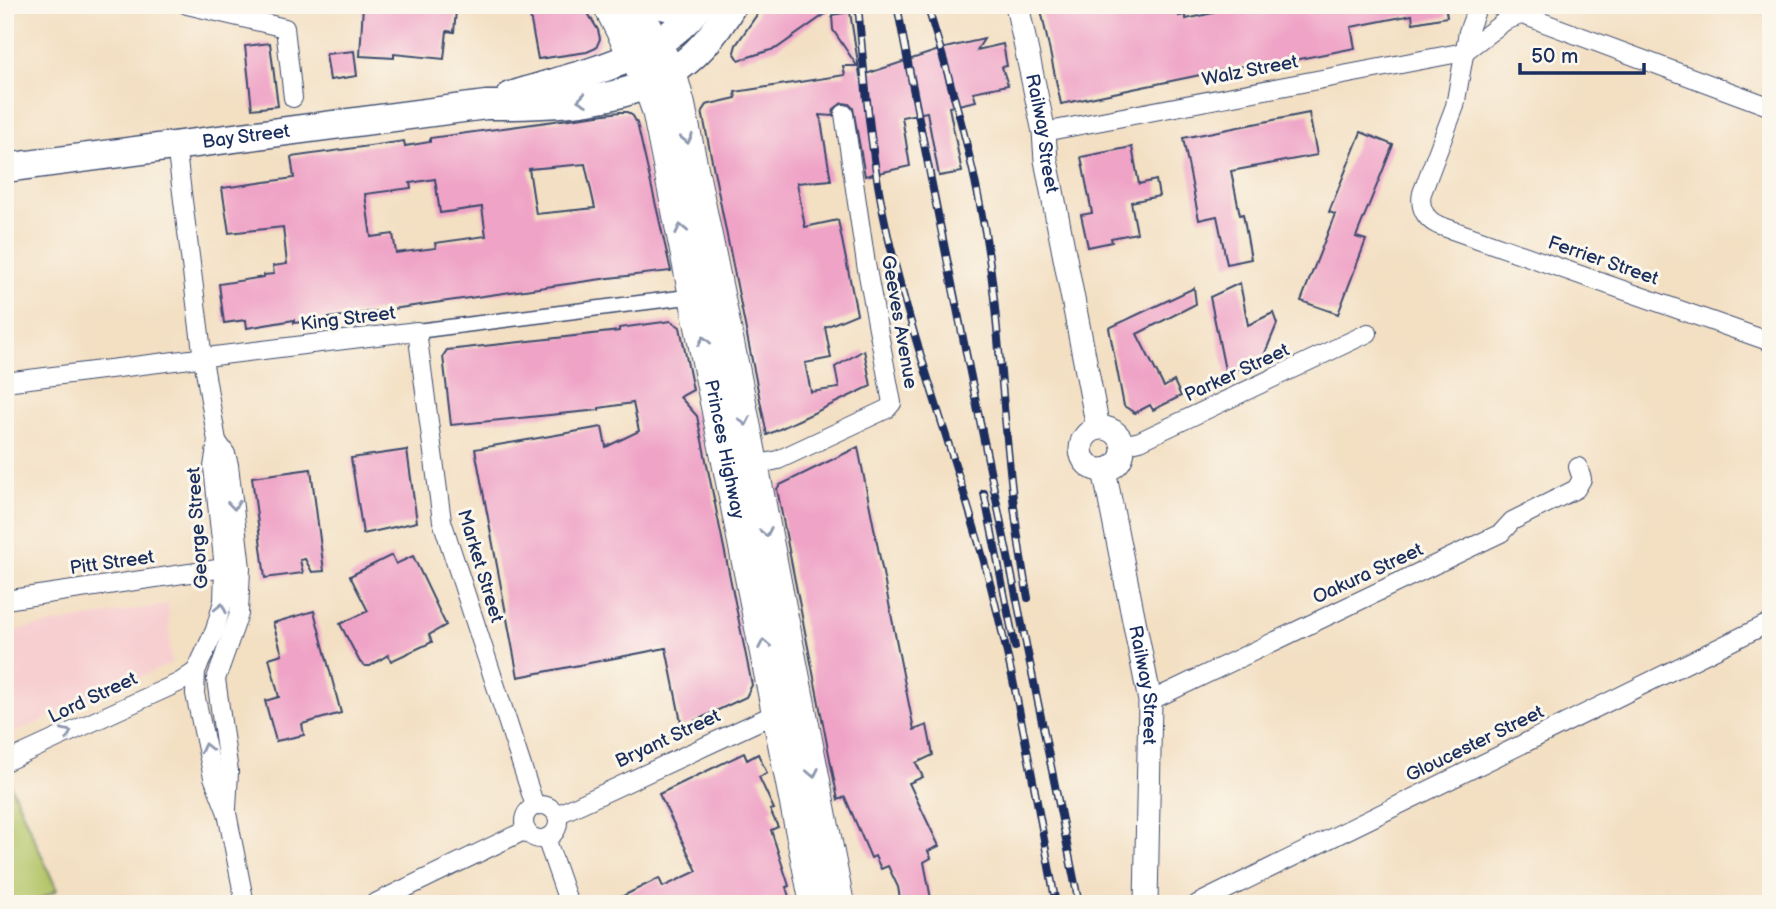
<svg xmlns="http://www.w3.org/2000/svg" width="1776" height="909" font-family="'Balsamiq Sans',sans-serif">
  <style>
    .built { fill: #f7cfd1 }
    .green { fill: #b4c569; stroke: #687a64; stroke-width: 2 }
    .building { fill: #efa3c6; fill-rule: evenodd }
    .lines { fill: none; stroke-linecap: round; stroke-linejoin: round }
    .pedestrian-casing { stroke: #3b496d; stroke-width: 17 }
    .minor-casing { stroke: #3b496d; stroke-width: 20 }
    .tertiary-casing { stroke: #3b496d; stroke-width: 25 }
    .primary-casing { stroke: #3b496d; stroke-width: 31 }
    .trunk-casing { stroke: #3b496d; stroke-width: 32 }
    .pedestrian { stroke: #fff; stroke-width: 14 }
    .minor { stroke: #fff; stroke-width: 18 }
    .tertiary { stroke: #fff; stroke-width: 23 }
    .primary { stroke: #fff; stroke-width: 28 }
    .trunk { stroke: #fff; stroke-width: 30 }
    .rail-casing { stroke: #1b2f5e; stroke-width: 8 }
    .rail { stroke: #fbf7ec; stroke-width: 5; stroke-dasharray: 16; stroke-linecap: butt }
    .oneway { stroke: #8d97ae }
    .labels { text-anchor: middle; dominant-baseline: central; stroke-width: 6; stroke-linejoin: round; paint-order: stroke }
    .street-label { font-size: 19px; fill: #1b2f5e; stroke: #fbf7ec }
  </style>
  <rect width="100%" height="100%" fill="#fbf7ec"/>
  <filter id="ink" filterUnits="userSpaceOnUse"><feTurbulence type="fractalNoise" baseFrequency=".0143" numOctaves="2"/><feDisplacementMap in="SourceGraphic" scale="14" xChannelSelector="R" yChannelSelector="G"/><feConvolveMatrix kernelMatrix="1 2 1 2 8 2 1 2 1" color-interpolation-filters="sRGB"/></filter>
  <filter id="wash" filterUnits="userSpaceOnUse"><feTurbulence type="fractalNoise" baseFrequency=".00686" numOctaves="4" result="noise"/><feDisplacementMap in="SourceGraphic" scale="28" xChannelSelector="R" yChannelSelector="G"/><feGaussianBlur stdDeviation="1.57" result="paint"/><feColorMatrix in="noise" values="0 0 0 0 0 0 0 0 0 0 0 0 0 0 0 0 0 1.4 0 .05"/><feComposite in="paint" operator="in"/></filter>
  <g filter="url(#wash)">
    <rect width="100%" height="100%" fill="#f3dfc2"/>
    <path class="built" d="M 168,604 L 171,663 L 5,737 L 5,632 Z"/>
    <path class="green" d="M 10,784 L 57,890 L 31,904 L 5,904 L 5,786 Z"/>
    <g id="blocks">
      <g class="building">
        <path d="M 363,5 L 416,5 L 416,8 L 456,11 L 454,32 L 447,31 L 444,59 L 394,54 L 394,58 L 360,56 Z"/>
        <path d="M 528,5 L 583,5 L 598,30 L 600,39 L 596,48 L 587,52 L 538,59 Z"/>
        <path d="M 760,5 L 838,5 L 777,48 L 739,60 L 734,52 L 736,45 L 756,16 Z"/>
        <path d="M 1040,5 L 1173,5 L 1174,13 L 1178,12 L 1179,16 L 1185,15 L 1186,19 L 1213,13 L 1212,10 L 1221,8 L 1221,5 L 1445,5 L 1447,17 L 1413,23 L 1412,15 L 1351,27 L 1355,48 L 1284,62 L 1243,66 L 1061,104 Z"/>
        <path d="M 850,12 L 860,76 L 945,48 L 984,39 L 977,50 L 1003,44 L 1007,66 L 1002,67 L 1008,85 L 973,92 L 976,101 L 949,107 L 962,172 L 939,176 L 927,112 L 902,117 L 910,166 L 865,176 L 853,108 L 849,104 L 842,103 L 834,109 L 833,116 L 820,115 L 831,180 L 797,183 L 805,227 L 838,220 L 857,314 L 825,327 L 831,358 L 805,363 L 811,392 L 839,388 L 835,367 L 864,350 L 871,386 L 767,435 L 702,111 L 706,105 L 736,98 L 735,92 L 845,75 L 843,66 L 857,66 L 833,30 L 832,15 Z"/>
        <path d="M 270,43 L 278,106 L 252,109 L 245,46 Z"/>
        <path d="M 354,51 L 357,76 L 330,80 L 326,54 Z"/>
        <path d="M 620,112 L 627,112 L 633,116 L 637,123 L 671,271 L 609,278 L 294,323 L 294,320 L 247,328 L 246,320 L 224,323 L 219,284 L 264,277 L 264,275 L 274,274 L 273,266 L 287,264 L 283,227 L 229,233 L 222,188 L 294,178 L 291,157 L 404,141 L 405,146 L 430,142 L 430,138 ZM 585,164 L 595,208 L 536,214 L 529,169 ZM 435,179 L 440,213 L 482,207 L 486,236 L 435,243 L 436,248 L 396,253 L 393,234 L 371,237 L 365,194 L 411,188 L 410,183 Z"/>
        <path d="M 1309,113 L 1317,155 L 1231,171 L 1240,215 L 1243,214 L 1251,259 L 1227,264 L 1217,216 L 1199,220 L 1183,138 Z"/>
        <path d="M 1361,132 L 1393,145 L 1356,237 L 1366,240 L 1338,314 L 1301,301 L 1335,214 L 1329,212 Z"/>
        <path d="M 1132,147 L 1139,184 L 1156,180 L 1159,196 L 1131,202 L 1137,233 L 1111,238 L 1112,242 L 1088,247 L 1081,215 L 1092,213 L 1081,157 Z"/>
        <path d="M 1240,283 L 1248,325 L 1273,313 L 1277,324 L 1263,358 L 1226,375 L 1210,297 Z"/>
        <path d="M 1194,288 L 1196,304 L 1137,334 L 1164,387 L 1174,381 L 1181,396 L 1153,410 L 1150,405 L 1135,413 L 1124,406 L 1109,328 Z"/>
        <path d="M 671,321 L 680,327 L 693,390 L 680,397 L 697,416 L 752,685 L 746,697 L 682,727 L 666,648 L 518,677 L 475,449 L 602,427 L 606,447 L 639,431 L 633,403 L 599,408 L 599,410 L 451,425 L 443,356 L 447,350 L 619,331 L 619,328 Z"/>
        <path d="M 858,447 L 914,730 L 927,725 L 933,755 L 916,763 L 923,777 L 909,783 L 939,846 L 928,851 L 931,858 L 924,862 L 932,904 L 901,904 L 898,887 L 888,866 L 881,869 L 875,856 L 871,858 L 845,797 L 838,800 L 777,489 L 780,485 Z"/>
        <path d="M 407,450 L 417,522 L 363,534 L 351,458 Z"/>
        <path d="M 311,469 L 324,571 L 312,572 L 305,559 L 300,560 L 303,573 L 265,578 L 252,477 Z"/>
        <path d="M 392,555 L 396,564 L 413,556 L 446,625 L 429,635 L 432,642 L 391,661 L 388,655 L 370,666 L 365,666 L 360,662 L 340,624 L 368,611 L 350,576 Z"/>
        <path d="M 314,611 L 341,713 L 302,724 L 304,735 L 276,741 L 265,701 L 279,697 L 269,658 L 282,654 L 273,623 Z"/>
        <path d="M 744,753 L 747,760 L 758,754 L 767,773 L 759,777 L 774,809 L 770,810 L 778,827 L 771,830 L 789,886 L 786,887 L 791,904 L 607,904 L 659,878 L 663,887 L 697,871 L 659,794 Z"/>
      </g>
    </g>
  </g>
  <g filter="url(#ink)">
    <use href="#blocks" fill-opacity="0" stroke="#3b496d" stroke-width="2"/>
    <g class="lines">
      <defs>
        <path id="pedestrian" d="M 417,331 L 695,296"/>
        <g id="minor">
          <path d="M 187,5 L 285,28 L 293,98"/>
          <path d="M 1478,5 L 1468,32 L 1455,106 L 1422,193 C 1419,207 1425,219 1438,225 L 1771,342"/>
          <path d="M 1496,5 L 1771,107"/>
          <path d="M 1044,132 L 1464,52 L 1505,21 L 1521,15"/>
          <path d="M 176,145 L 203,359 L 217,441 L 213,467 L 224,568 L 223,601 L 215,630 L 196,671 L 195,694 L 213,777 L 227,813 L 245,904"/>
          <path d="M 5,382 L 417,331 L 442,521 L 535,806"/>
          <path d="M 217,441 L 226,454 L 229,465 L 241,568 L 239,614 L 216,679 L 229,772 L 227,809"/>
          <path d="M 1123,445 L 1140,441 L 1368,333"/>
          <path d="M 746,467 L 778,460 L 887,409 L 892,403 L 866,264 L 844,114"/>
          <path d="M 5,600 L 224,568"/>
          <path d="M 1150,701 L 1501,533 L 1512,521 L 1576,489 L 1582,479 L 1578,467"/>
          <path d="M 5,762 L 180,682 L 196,671"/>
          <circle cx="541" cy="822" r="17"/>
          <path d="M 557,815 L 783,710"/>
          <path d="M 546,838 L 569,904"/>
          <path d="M 373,904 L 526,830"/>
          <path d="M 1197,904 L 1771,622"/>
        </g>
        <g id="tertiary">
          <path id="s1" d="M 1017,5 L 1044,132 L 1046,160 L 1098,428"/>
          <circle cx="1102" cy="449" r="21"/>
          <path id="s2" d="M 1104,470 L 1150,701 L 1146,904"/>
        </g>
        <g id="primary">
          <path d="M 511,96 C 577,74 656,63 700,5"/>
          <path id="s3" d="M 5,168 L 486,105 C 547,105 616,105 670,73 C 697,57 717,31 732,5"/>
        </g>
        <g id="trunk">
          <path id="s4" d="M 608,5 L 647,82 L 657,110 L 815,904"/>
          <path d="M 635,5 L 671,72 L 680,105 L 736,377 L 839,904"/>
          <path d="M 665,5 L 668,5"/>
        </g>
      </defs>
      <use href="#pedestrian" class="pedestrian-casing"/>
      <use href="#minor" class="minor-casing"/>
      <use href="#tertiary" class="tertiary-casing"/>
      <use href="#primary" class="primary-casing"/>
      <use href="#trunk" class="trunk-casing"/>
      <use href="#pedestrian" class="pedestrian"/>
      <use href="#minor" class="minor"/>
      <use href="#tertiary" class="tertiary"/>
      <use href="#primary" class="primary"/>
      <use href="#trunk" class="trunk"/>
      <defs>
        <g id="rail">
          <path d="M 858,5 C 865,82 871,161 888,236 C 916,355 960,469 991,587 C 1018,691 1036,798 1056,904"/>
          <path d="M 897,5 C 954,306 1019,604 1079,904"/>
          <path d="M 927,5 C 955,95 981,187 992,280 C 1004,385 1008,495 1028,598"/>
          <path d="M 984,493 L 1015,647"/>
        </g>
      </defs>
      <use href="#rail" class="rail-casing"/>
      <use href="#rail" class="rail"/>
    </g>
    <defs><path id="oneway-chevron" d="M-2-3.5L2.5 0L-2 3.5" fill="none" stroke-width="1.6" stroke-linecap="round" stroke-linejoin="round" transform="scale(1.75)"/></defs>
    <g class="oneway">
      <use href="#oneway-chevron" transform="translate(582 100) rotate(172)"/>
      <use href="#oneway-chevron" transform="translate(687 139) rotate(78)"/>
      <use href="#oneway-chevron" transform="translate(681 229) rotate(-102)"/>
      <use href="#oneway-chevron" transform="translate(704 341) rotate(-101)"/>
      <use href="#oneway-chevron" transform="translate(745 421) rotate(79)"/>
      <use href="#oneway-chevron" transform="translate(234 505) rotate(84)"/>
      <use href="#oneway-chevron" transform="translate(766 532) rotate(79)"/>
      <use href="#oneway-chevron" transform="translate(221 608) rotate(-77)"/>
      <use href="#oneway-chevron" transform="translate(764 644) rotate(-101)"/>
      <use href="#oneway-chevron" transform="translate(67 733) rotate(-25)"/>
      <use href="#oneway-chevron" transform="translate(206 748) rotate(-103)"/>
      <use href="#oneway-chevron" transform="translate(813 773) rotate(79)"/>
    </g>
  </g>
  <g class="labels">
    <g class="street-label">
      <text transform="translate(1250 71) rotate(-11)">Walz Street</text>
      <text stroke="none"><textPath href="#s1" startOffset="131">Railway Street</textPath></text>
      <text stroke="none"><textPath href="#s3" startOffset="243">Bay Street</textPath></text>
      <text transform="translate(1603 261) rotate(19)">Ferrier Street</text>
      <text transform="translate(348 319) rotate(-7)">King Street</text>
      <text transform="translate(899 322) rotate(80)">Geeves Avenue</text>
      <text transform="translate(1237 373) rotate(-25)">Parker Street</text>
      <text stroke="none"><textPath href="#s4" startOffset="462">Princes Highway</textPath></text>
      <text transform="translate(198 528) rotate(-94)">George Street</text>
      <text transform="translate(112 563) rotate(-8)">Pitt Street</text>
      <text transform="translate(480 566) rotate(73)">Market Street</text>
      <text transform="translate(1368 574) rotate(-25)">Oakura Street</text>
      <text stroke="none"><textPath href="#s2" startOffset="219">Railway Street</textPath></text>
      <text transform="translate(93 698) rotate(-25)">Lord Street</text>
      <text transform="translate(668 739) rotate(-25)">Bryant Street</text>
      <text transform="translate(1475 744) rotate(-26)">Gloucester Street</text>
    </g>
  </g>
  <rect width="1776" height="909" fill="none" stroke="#fbf7ec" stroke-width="28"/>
  <path d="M1520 63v10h124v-10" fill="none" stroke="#1b2f5e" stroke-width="3.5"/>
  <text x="1531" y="63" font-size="21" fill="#1b2f5e" stroke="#fbf7ec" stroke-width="5" paint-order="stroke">50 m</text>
</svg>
